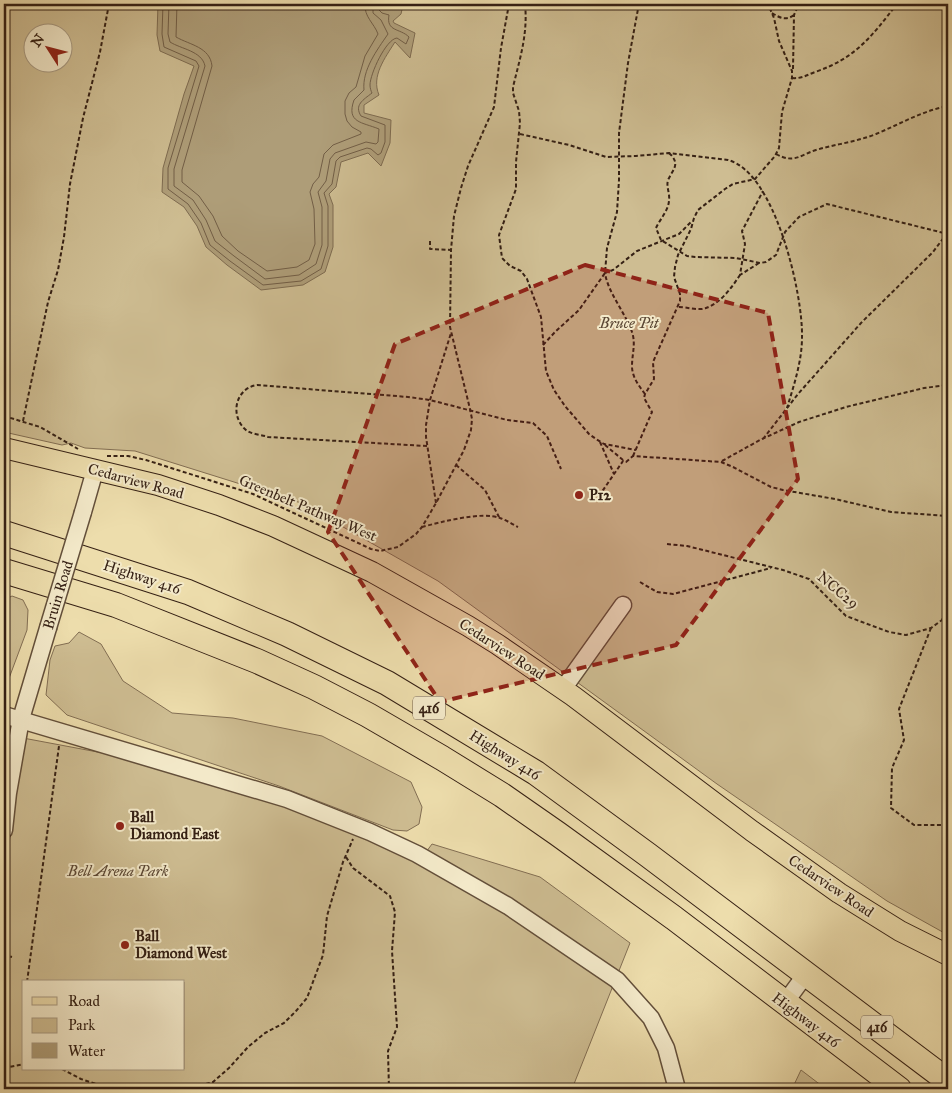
<svg xmlns="http://www.w3.org/2000/svg" width="952" height="1093" font-family="'IM FELL Great Primer',serif">
  <style>
    .green { fill: #cebd92; stroke: #826e53; fill-rule: evenodd }
    .water { fill: #ae9d78; stroke: #7e6b50 }
    .lines { fill: none; stroke-linecap: round; stroke-linejoin: round }
    .shore { stroke: #725e46; stroke-width: 1 }
    .minor-casing { stroke: #634f3a; stroke-width: 19 }
    .major-casing { stroke: #352014; stroke-width: 22 }
    .highway-casing { stroke: #352014; stroke-width: 26 }
    .path { stroke: #352014; stroke-width: 2; stroke-dasharray: 4 2.5; stroke-linecap: butt }
    .minor { stroke: #f3e9c9; stroke-width: 16 }
    .major { stroke: #edddac; stroke-width: 20 }
    .highway { stroke: #edddac; stroke-width: 24 }
    .minor-bridge-casing { stroke: #634f3a; stroke-width: 19; stroke-linecap: butt }
    .minor-bridge { stroke: #f3e9c9; stroke-width: 16 }
    .marked { fill: #8f2418; fill-opacity: 0.2; stroke: #8f2418; stroke-width: 4; stroke-dasharray: 10 6; stroke-linejoin: round }
    .poi-dot { fill: #8f2418; stroke: #f3e9c9; stroke-width: 2 }
    .labels { text-anchor: middle; dominant-baseline: central; stroke-width: 4; stroke-linejoin: round; paint-order: stroke }
    .shield { fill: #f3e9c9; stroke: #6e5c4a; stroke-width: 1 }
    .shield-label { font-size: 14px; font-weight: bold; fill: #352014 }
    .park-label { font-size: 15px; font-style: italic; fill: #5b4734; stroke: #f3e9c9 }
    .street-label { font-size: 15px; fill: #352014; stroke: #f3e9c9 }
    .poi-label { font-size: 15px; font-weight: bold; fill: #352014; stroke: #f3e9c9; text-anchor: start }
  </style>
  <rect width="100%" height="100%" fill="#edddac"/>
  <filter id="stains"><feTurbulence type="fractalNoise" baseFrequency=".004" numOctaves="4"/><feColorMatrix values="0 0 0 0 .2 0 0 0 0 .09 0 0 0 0 .02 0 0 0 .5 -.17"/></filter>
  <radialGradient id="worn" r=".72"><stop offset=".6" stop-color="#630" stop-opacity="0"/><stop offset="1" stop-color="#630" stop-opacity=".3"/></radialGradient>
  <g class="green">
    <path d="M 4,4 L 948,4 L 948,935 L 887,901 L 717,784 L 438,581 L 301,503 L 135,451 L 85,448 L 71,443 L 62,445 L 4,432 ZM 32,32 L 62,32 L 62,62 L 32,62 Z"/>
    <path d="M 12,596 L 23,600 L 28,610 L 27,630 L 8,681 L 4,684 L 4,600 Z"/>
    <path d="M 79,632 L 101,644 L 123,681 L 172,713 L 233,718 L 322,736 L 411,782 L 422,807 L 419,824 L 407,831 L 393,830 L 279,786 L 67,715 L 46,695 L 50,660 L 55,646 L 69,643 Z"/>
    <path d="M 23,738 L 103,753 L 263,797 L 359,835 L 418,863 L 432,844 L 540,877 L 630,943 L 572,1089 L 4,1089 L 4,886 L 19,760 ZM 24,982 L 184,982 L 184,1069 L 24,1069 Z"/>
    <path d="M 801,1070 L 826,1089 L 792,1089 Z"/>
  </g>
  <path class="water" d="M 158,4 L 386,4 L 382,9 L 403,5 L 401,14 L 393,21 L 394,23 L 415,33 L 410,58 L 395,42 C 385,58 371,76 379,95 L 364,105 L 364,113 L 391,120 L 390,143 L 381,166 L 368,153 L 341,162 L 336,187 L 329,194 L 333,205 L 333,247 L 325,272 L 303,285 L 261,290 L 227,265 L 206,247 L 197,226 L 184,207 L 162,192 L 163,168 L 184,94 L 194,66 L 160,51 L 157,35 Z"/>
  <g class="lines">
    <g class="shore">
      <path d="M 163,4 L 162,34 L 164,47 L 196,61 L 199,66 L 168,168 L 168,189 L 188,204 L 201,223 L 210,245 L 230,261 L 263,285 L 301,281 L 321,269 L 328,246 L 328,206 L 324,193 L 332,184 L 336,161 L 340,157 L 367,148 L 371,149 L 378,155 L 381,153 L 385,142 L 385,125 L 361,116 C 354,105 363,100 372,93 C 371,91 370,88 370,85 C 370,74 386,39 397,38 L 406,44 L 409,37 C 400,28 386,32 389,15 L 382,13 L 379,10 L 380,4"/>
      <path d="M 169,4 L 168,34 L 170,42 C 181,49 202,51 205,66 L 174,169 L 174,186 L 193,200 L 206,220 L 215,241 L 234,256 L 265,279 L 299,275 L 316,264 L 322,245 L 322,207 L 318,192 L 326,181 L 330,159 L 335,153 L 366,142 L 376,144 L 378,142 L 379,129 C 362,122 346,123 354,100 L 364,90 C 362,70 377,50 388,34 L 381,20 L 373,13 L 373,4"/>
      <path d="M 177,4 L 176,37 C 190,45 210,47 212,66 L 182,170 L 182,182 L 199,196 L 213,216 L 222,236 L 238,251 L 267,271 L 297,267 L 309,260 L 315,244 L 314,209 L 310,192 L 313,184 L 319,177 L 324,154 L 333,145 L 361,134 L 361,132 L 352,127 L 347,121 L 345,114 L 345,101 L 349,93 L 356,87 L 365,56 L 378,34 C 374,23 364,17 365,4"/>
    </g>
    <defs>
      <g id="minor">
        <path d="M 83,512 L 95,470"/>
        <path d="M 563,689 L 623,605"/>
        <path d="M 4,715 L 287,799 L 370,832 L 417,854 L 508,906 L 617,980 L 651,1018 L 666,1048 L 677,1089"/>
        <path d="M 4,830 L 8,793 L 21,719 L 48,628"/>
        <path d="M 784,1004 L 806,974"/>
      </g>
      <path id="major" d="M 4,448 L 158,485 L 219,505 L 273,526 L 372,572 L 468,626 L 497,644 L 573,696 L 752,831 L 839,893 L 900,931 L 948,955"/>
      <g id="highway">
        <path d="M 4,533 L 188,592 L 287,634 L 387,683 L 536,773 L 648,855 L 948,1081"/>
        <path d="M 4,571 L 116,605 L 257,661 L 314,687 L 368,715 L 442,758 L 502,795 L 558,834 L 674,918 L 899,1089"/>
      </g>
    </defs>
    <use href="#minor" class="minor-casing"/>
    <use href="#major" class="major-casing"/>
    <use href="#highway" class="highway-casing"/>
    <g class="path">
      <path d="M 525,4 C 528,34 520,58 513,87 L 513,93 L 519,111 L 520,123 L 516,162 L 516,189 L 499,235 L 502,258 L 510,266 L 521,271 L 527,279 L 541,317 L 546,371 L 554,390 L 565,406 L 589,434 L 596,439 L 604,444 L 636,450"/>
      <path d="M 797,9 L 804,4"/>
      <path d="M 772,13 C 780,18 786,21 794,15"/>
      <path d="M 793,69 L 794,15 L 799,4"/>
      <path d="M 792,78 C 801,79 807,75 815,72 C 856,58 871,37 897,4"/>
      <path d="M 520,134 L 569,145 L 606,157 L 636,156 L 669,153 L 728,160 C 775,172 803,294 802,337 C 802,361 794,385 787,408"/>
      <path d="M 669,153 C 681,164 673,169 668,180 C 666,187 670,193 669,200 C 669,210 660,219 656,228 L 661,240 L 687,256 L 695,257 L 736,258 L 760,263 L 766,262 L 776,255 L 785,232 L 799,217 L 827,204 L 948,234"/>
      <path d="M 776,154 C 794,164 800,155 816,150 C 836,144 856,142 876,134 C 900,124 922,111 948,106"/>
      <path d="M 430,241 L 430,249 L 451,250"/>
      <path d="M 759,263 L 740,275 L 745,244 L 742,231 L 763,191"/>
      <path d="M 679,307 C 687,307 699,311 706,308 C 721,303 732,287 740,275"/>
      <path d="M 543,345 L 555,332 L 579,310 L 605,273 L 607,248 L 617,212 L 619,180 L 619,133 L 628,63 L 638,9 L 637,4"/>
      <path d="M 645,394 C 639,386 632,377 632,366 C 632,354 636,344 632,332 C 625,312 608,293 605,273 L 613,270 L 637,251 L 679,234 L 692,221"/>
      <path d="M 4,416 L 40,427 L 78,449"/>
      <path d="M 23,421 L 48,302 L 58,270 L 64,237 L 70,184 L 83,118 L 100,52 L 109,4"/>
      <path d="M 763,439 L 798,394 L 861,323 L 933,252 L 948,232"/>
      <path d="M 600,442 L 614,474"/>
      <path d="M 605,445 L 623,460"/>
      <path d="M 427,446 L 268,437 C 260,434 249,435 243,427 C 230,412 237,388 257,385 L 408,397 L 430,400 L 507,420 L 533,423 L 547,436 L 561,469"/>
      <path d="M 107,456 L 128,456 L 146,460 L 253,494 L 371,549 L 380,551 L 398,547 L 416,534 L 422,527 L 436,503 L 464,450 L 471,430 L 472,419 L 470,409 L 450,327 L 451,250 L 454,216 L 461,188 L 468,166 L 494,107 L 501,48 L 509,4"/>
      <path d="M 633,456 L 652,412 L 644,398 L 645,394 L 654,379 L 653,362 L 680,301 L 680,294 L 674,277 L 675,267 L 678,255 L 691,229 L 694,218 L 698,210 L 725,189 L 733,184 L 755,179 L 775,156 L 779,148 L 782,112 L 792,78 L 792,71 L 779,41 L 774,18 L 768,4"/>
      <path d="M 722,461 L 760,440 L 799,422 L 846,407 L 924,388 L 948,385"/>
      <path d="M 456,465 L 485,490 L 499,517"/>
      <path d="M 599,496 L 623,461 L 626,462 L 633,456 L 721,462 L 733,467 L 771,487 L 783,490 L 835,499 L 891,512 L 948,516"/>
      <path d="M 436,503 L 426,437 L 426,425 L 430,400 L 451,333"/>
      <path d="M 422,527 C 441,522 482,511 500,518 C 506,520 512,524 518,527"/>
      <path d="M 667,544 L 687,546 L 783,570 L 809,579 L 846,616 L 889,632 L 906,635 L 931,628 L 942,620 L 948,600"/>
      <path d="M 640,582 L 657,592 L 673,594 L 771,568"/>
      <path d="M 931,628 L 899,709 L 904,740 L 892,768 L 891,808 L 914,825 L 948,825"/>
      <path d="M 346,857 L 353,868 L 390,896 L 395,912 L 392,951 L 397,1027 L 388,1051 L 389,1089"/>
      <path d="M 4,955 L 12,957"/>
      <path d="M 27,982 L 59,746"/>
      <path d="M 4,1068 L 24,1064"/>
      <path d="M 62,1069 L 81,1079 L 111,1089"/>
      <path d="M 187,1089 L 213,1082 L 229,1068 L 248,1047 L 265,1033 L 284,1023 L 296,1011 L 307,998 L 323,955 L 327,916 L 343,862 L 353,839"/>
    </g>
    <use href="#minor" class="minor"/>
    <use href="#major" class="major"/>
    <use href="#highway" class="highway"/>
    <defs>
      <path id="minor-bridge" d="M 48,628 L 83,512"/>
    </defs>
    <use href="#minor-bridge" class="minor-bridge-casing"/>
    <use href="#minor-bridge" class="minor-bridge"/>
  </g>
  <path class="marked" d="M 585,265 L 768,313 L 798,479 L 676,645 L 440,702 L 328,532 L 395,344 Z"/>
  <g class="poi-dot">
    <circle cx="579" cy="495" r="5"/>
    <circle cx="120" cy="826" r="5"/>
    <circle cx="125" cy="945" r="5"/>
  </g>
  <g class="labels">
    <g class="shield">
      <rect x="413" y="696.5" width="32" height="23" rx="4"/>
      <rect x="861" y="1015.5" width="32" height="23" rx="4"/>
    </g>
    <g class="shield-label">
      <text x="429" y="708">416</text>
      <text x="877" y="1027">416</text>
    </g>
    <g class="park-label">
      <text x="629" y="323">Bruce Pit</text>
      <text x="118" y="871">Bell Arena Park</text>
    </g>
    <g class="street-label">
      <text transform="translate(136 481) rotate(15)">Cedarview Road</text>
      <text transform="translate(308 508) rotate(23)">Greenbelt Pathway West</text>
      <text transform="translate(142 577) rotate(18)">Highway 416</text>
      <text transform="translate(838 590) rotate(40)">NCC29</text>
      <text transform="translate(58 595) rotate(-73)">Bruin Road</text>
      <text transform="translate(502 649) rotate(33)">Cedarview Road</text>
      <text transform="translate(505 755) rotate(32)">Highway 416</text>
      <text transform="translate(831 886) rotate(34)">Cedarview Road</text>
      <text transform="translate(806 1020) rotate(37)">Highway 416</text>
    </g>
    <g class="poi-label">
      <text x="589" y="495">P12</text>
      <text x="130" y="817">Ball<tspan x="130" dy="17">Diamond East</tspan></text>
      <text x="135" y="936">Ball<tspan x="135" dy="17">Diamond West</tspan></text>
    </g>
  </g>
  <rect width="952" height="1093" fill="none" stroke="#edddac" stroke-width="20"/>
  <rect x="5" y="5" width="942" height="1083" fill="none" stroke="#352014" stroke-width="2.5"/>
  <rect x="10" y="10" width="932" height="1073" fill="none" stroke="#352014"/>
  <rect x="22" y="980" width="162" height="90" fill="#f3e9c9" stroke="#a79981"/>
  <rect x="32" y="997" width="25" height="8" fill="#edddac" stroke="#a79981"/>
  <text x="68" y="1006" font-size="15" fill="#352014">Road</text>
  <rect x="32" y="1018" width="25" height="15" fill="#cebd92" stroke="#a79981"/>
  <text x="68" y="1030" font-size="15" fill="#352014">Park</text>
  <rect x="32" y="1043" width="25" height="15" fill="#ae9d78" stroke="#a79981"/>
  <text x="68" y="1056" font-size="15" fill="#352014">Water</text>
  <g transform="translate(48 48) rotate(306)"><circle r="24" fill="#f3e9c9" stroke="#a79981"/>
  <path d="M0-4L9 19L0 12L-9 19Z" fill="#8f2418"/>
  <text y="-8" font-size="14" font-weight="bold" text-anchor="middle" fill="#352014">N</text>
  </g>
  <rect width="100%" height="100%" filter="url(#stains)"/>
  <rect width="100%" height="100%" fill="url(#worn)"/>
</svg>
